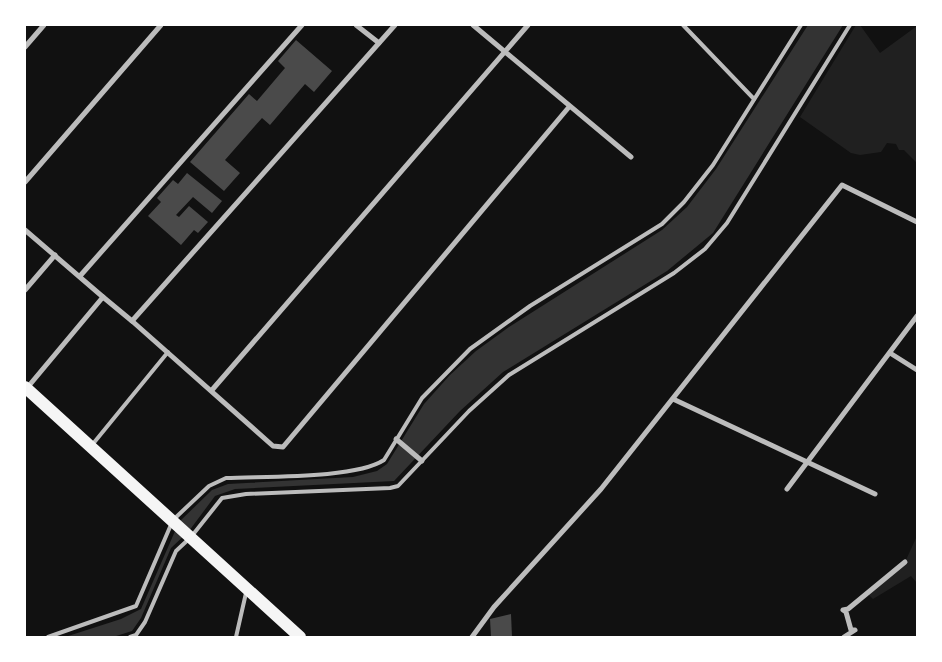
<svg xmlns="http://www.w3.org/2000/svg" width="942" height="662" font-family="'DejaVu Sans',sans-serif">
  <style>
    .green { fill: #202020 }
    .water { fill: #333 }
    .building { fill: #4a4a4a }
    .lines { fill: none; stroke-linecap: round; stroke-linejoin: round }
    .service { stroke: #bcbcbc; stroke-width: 4 }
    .minor { stroke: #bcbcbc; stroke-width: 5 }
    .primary { stroke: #f5f5f5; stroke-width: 12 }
  </style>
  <rect width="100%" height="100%" fill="#111"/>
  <g class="green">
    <path d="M 856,25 L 860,25 L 880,53 L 917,26 L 917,163 L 904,150 L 899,150 L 896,144 L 887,143 L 881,152 L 860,155 L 851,153 L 800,117 Z"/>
    <path d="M 917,536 L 917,583 L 911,576 L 873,599 L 868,594 L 905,562 Z"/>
  </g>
  <path class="water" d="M 808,25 L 843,25 L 713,233 L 667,271 L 503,372 L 460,411 L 394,481 L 235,489 L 215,496 L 189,531 L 171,548 L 141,618 L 132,631 L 113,637 L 65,637 L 121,619 L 141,609 L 179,522 L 212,490 L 228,484 L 353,477 L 377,471 L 387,464 L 424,404 L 450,375 L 476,351 L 509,327 L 662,230 L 687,207 L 716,169 Z"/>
  <g class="building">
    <path d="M 296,40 L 332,71 L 314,92 L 305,84 L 270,125 L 262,118 L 225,160 L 240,173 L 224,191 L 190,162 L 249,94 L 257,101 L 285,68 L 278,61 Z"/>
    <path d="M 187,173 L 222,201 L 212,213 L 193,197 L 176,215 L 179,217 L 189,206 L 208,222 L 198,233 L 194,230 L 181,245 L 148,216 L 161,202 L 157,198 L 173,180 L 178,184 Z"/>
    <path d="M 511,614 L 512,637 L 491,637 L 490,619 Z"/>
  </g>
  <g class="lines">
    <g class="service">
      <path d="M 683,25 L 754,99"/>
      <path d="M 92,445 L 168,352"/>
      <path d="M 48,637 L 136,606 L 173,520 L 209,486 L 226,478 C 264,476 355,479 384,460 L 422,398 L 470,349 L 530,306 L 662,224 L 684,202 L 713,165 L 801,25"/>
      <path d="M 130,637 L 136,635 L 145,622 L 176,551 L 191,537 L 222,498 L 246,494 L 390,488 L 398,486 L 469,411 L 509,375 L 674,273 L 705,249 L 727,223 L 850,25"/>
      <path d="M 236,637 L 246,593"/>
    </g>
    <g class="minor">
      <path d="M 356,25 L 379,43"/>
      <path d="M 473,25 L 631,157"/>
      <path d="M 25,47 L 44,25"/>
      <path d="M 25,182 L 161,25"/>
      <path d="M 25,230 L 103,297"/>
      <path d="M 80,276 L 302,25"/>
      <path d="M 25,290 L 55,255"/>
      <path d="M 132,321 L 273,446 L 283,447 L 569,107"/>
      <path d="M 890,353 L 917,370"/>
      <path d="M 27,388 L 103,297 L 132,321 L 395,25"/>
      <path d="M 212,390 L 528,25"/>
      <path d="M 673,399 L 875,494"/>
      <path d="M 396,439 L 422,461"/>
      <path d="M 787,489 L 917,316"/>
      <path d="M 472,637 L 494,607 L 601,489 L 842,185 L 917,222"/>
      <path d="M 844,637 L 855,630 L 851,630 L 846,612 L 843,610 L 848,609 L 905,562"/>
    </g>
    <path class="primary" d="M 25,387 L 300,637"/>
  </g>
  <rect width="942" height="662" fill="none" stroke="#ffffff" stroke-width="52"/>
</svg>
